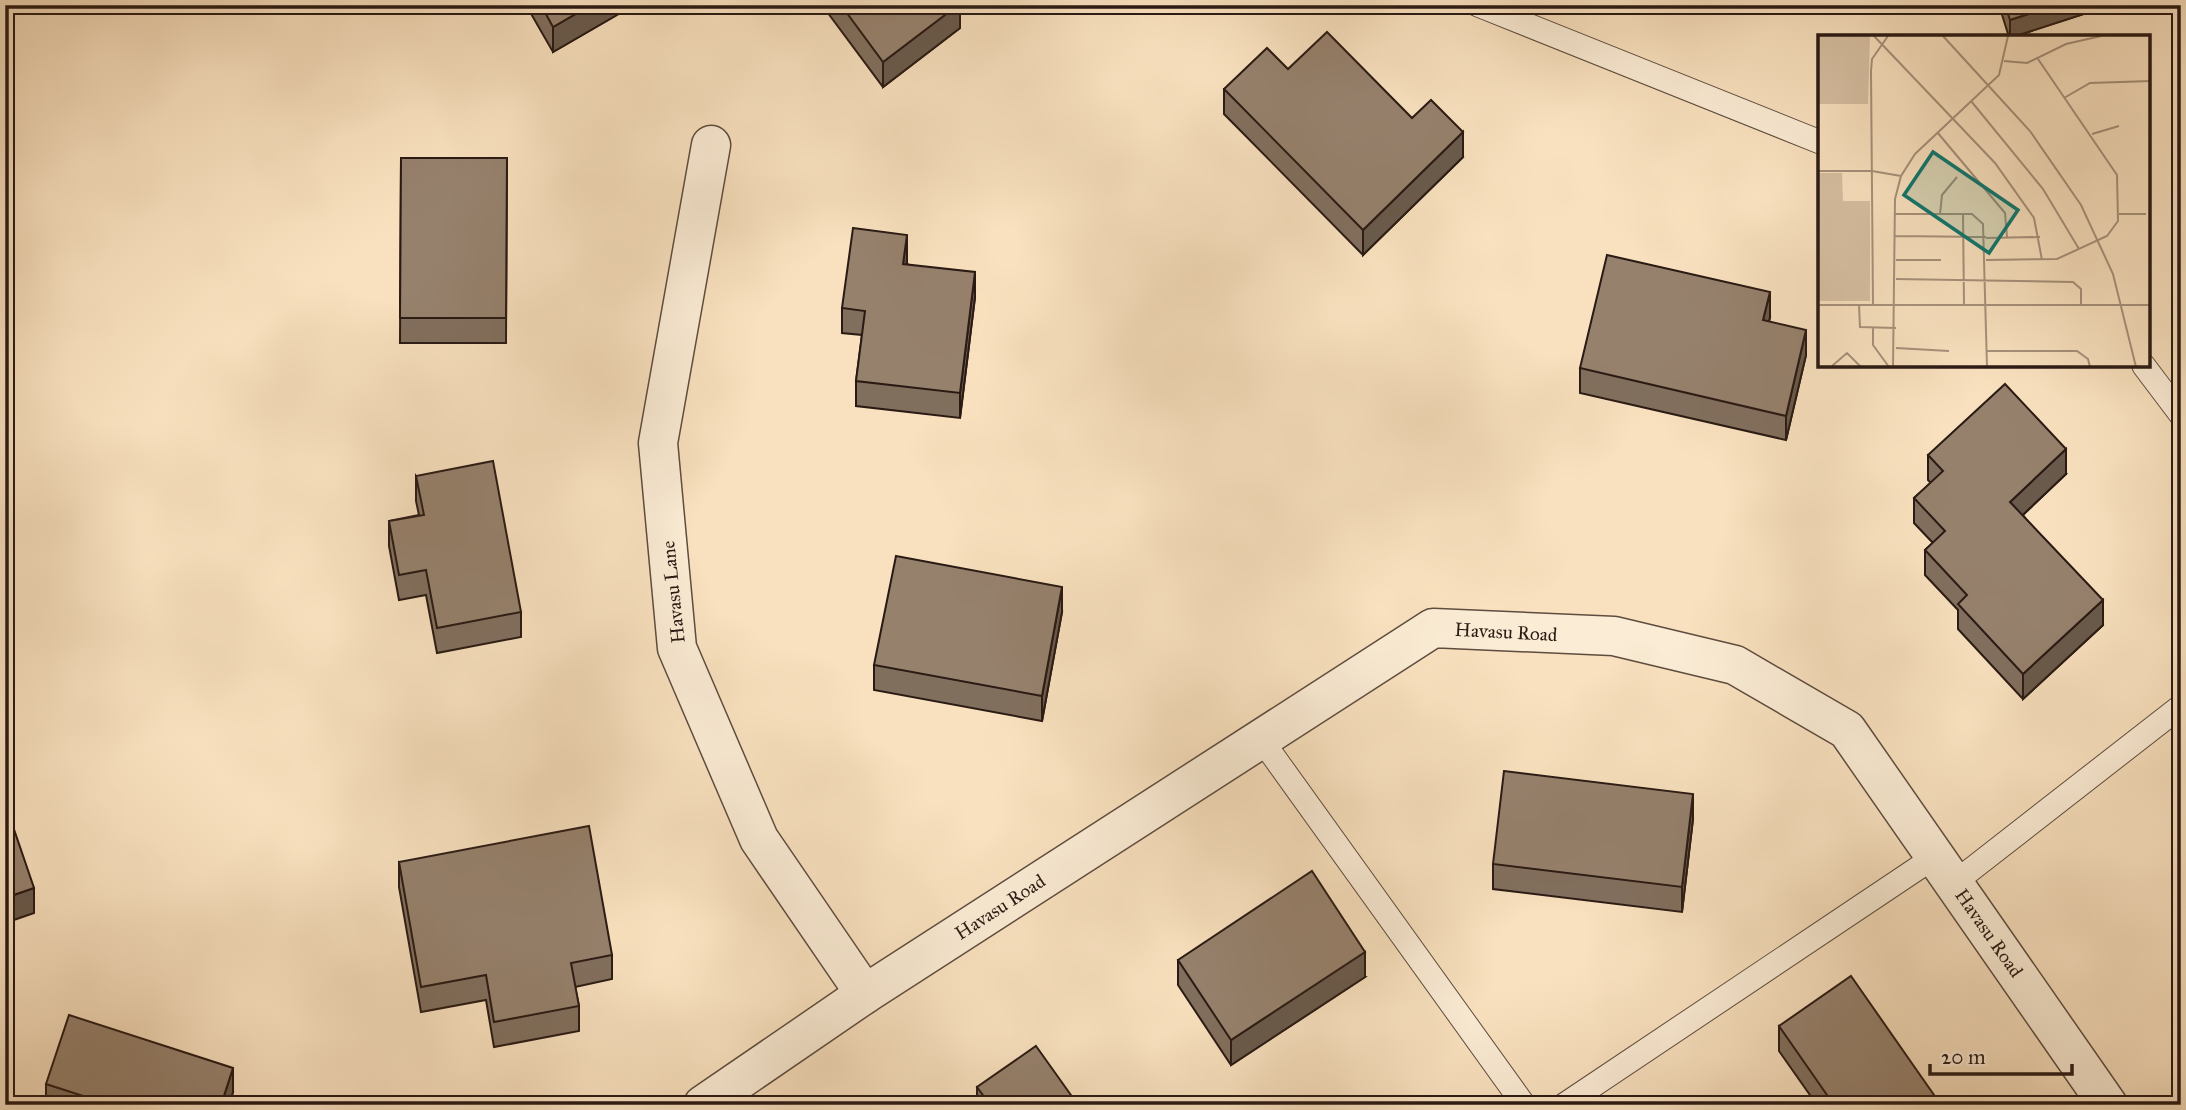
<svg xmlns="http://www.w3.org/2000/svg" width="2186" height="1110" font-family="'IM FELL Great Primer',serif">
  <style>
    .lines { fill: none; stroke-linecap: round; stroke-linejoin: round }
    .service-casing { stroke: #5e4c3f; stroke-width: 25 }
    .minor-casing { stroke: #5e4c3f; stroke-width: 41 }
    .service { stroke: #fbecd5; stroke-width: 23 }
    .minor { stroke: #fbecd5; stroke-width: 38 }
    .wall { fill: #816f5e; stroke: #2a1a14; stroke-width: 2 }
    .shaded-wall { fill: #695a4c; stroke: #2a1a14; stroke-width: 2 }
    .building { fill: #96816d; stroke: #2a1a14; stroke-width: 2 }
    .labels { text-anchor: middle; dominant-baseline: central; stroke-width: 7; stroke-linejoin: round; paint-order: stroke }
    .street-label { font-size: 19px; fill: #2a1a14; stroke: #fbecd5 }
    .inset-road { fill: none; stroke: #a6917b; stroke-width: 2 }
    .view { fill: #0f766e; fill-opacity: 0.15; stroke: #0f766e; stroke-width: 3.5 }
    .inset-edge { fill: none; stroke: #2a1a14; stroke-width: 3.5 }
  </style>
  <rect width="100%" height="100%" fill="#f9e1bf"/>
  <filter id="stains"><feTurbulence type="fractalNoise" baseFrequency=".00286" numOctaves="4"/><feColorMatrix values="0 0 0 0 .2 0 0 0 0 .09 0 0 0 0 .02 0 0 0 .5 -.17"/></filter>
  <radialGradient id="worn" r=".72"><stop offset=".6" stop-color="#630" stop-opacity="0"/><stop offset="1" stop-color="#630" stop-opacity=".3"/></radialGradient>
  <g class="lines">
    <defs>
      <g id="service">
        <path d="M 1478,5 L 1820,142"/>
        <path d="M 2144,366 L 2181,415"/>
        <path d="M 1261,739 L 1524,1105"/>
        <path d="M 1954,883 L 2181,706"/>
        <path d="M 1564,1105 L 1936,856"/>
      </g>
      <g id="minor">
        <path d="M 711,145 L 658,443 L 677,648 L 759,839 L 865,994"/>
        <path d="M 703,1105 L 865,994 L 1433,628 L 1614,636 L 1735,665 L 1847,730 L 2108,1105"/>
      </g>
    </defs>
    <use href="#service" class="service-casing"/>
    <use href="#minor" class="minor-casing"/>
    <use href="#service" class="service"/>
    <use href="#minor" class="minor"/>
  </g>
  <g class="wall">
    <path d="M 526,5 L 634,5 L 553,52 Z"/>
    <path d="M 822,5 L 960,5 L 960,28 L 883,87 Z"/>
    <path d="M 1999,5 L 2099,5 L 2099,9 L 2013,37 L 2009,37 Z"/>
    <path d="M 5,30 L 12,55 L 8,185 L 5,185 Z"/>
    <path d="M 1288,69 L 1412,118 L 1463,157 L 1363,255 L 1224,114 L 1224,89 Z"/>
    <path d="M 401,158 L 507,158 L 506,343 L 400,343 Z"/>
    <path d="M 907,260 L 907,264 L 975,297 L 960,418 L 856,406 L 856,381 L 862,335 L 842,333 L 842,308 Z"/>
    <path d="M 1770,317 L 1769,322 L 1806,355 L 1786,440 L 1580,393 L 1580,368 Z"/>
    <path d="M 1928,455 L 2066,474 L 2023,515 L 2103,625 L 2023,699 L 1958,629 L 1958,610 L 1925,575 L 1925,550 L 1933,543 L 1914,523 L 1914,498 L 1931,483 L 1928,480 Z"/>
    <path d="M 416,476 L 521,612 L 521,637 L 437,653 L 426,595 L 399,600 L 389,546 L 389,521 L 419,515 L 416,501 Z"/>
    <path d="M 1062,612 L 1042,721 L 874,690 L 874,665 Z"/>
    <path d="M 1693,819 L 1682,912 L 1493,889 L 1493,864 Z"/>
    <path d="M 399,862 L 612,955 L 612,979 L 575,987 L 579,1006 L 579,1031 L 494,1047 L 486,1000 L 421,1012 L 399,887 Z"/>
    <path d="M 2181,867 L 2181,907 L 2176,905 L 2176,880 Z"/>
    <path d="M 1178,960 L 1365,977 L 1231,1065 L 1178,985 Z"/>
    <path d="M 1779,1026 L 1941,1105 L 1817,1105 L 1779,1051 Z"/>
    <path d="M 46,1084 L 233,1092 L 229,1105 L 46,1105 Z"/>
    <path d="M 977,1087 L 1078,1105 L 977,1104 Z"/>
  </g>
  <g class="shaded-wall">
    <path d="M 591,5 L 634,5 L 553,52 L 553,27 Z"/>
    <path d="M 958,5 L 960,5 L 960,28 L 883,87 L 883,62 Z"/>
    <path d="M 2056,5 L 2099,5 L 2099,9 L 2013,37 L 2010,37 L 2010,20 Z"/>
    <path d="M 12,30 L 12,55 L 8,185 L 8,160 Z"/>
    <path d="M 1463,132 L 1463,157 L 1363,255 L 1363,230 Z"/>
    <path d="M 907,235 L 907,260 L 903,289 L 903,264 Z"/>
    <path d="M 975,272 L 975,297 L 960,418 L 960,393 Z"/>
    <path d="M 1770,292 L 1770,317 L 1763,345 L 1763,320 Z"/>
    <path d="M 1806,330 L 1806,355 L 1786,440 L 1786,416 Z"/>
    <path d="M 2066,449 L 2066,474 L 2010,527 L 2010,502 Z"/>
    <path d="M 1062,587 L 1062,612 L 1042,721 L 1042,696 Z"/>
    <path d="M 2103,600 L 2103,625 L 2023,699 L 2023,674 Z"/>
    <path d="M 1693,794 L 1693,819 L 1682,912 L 1682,887 Z"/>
    <path d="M 34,888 L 34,913 L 5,923 L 5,898 Z"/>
    <path d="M 1365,952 L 1365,977 L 1231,1065 L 1231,1040 Z"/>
    <path d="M 233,1068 L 233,1092 L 229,1105 L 221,1105 Z"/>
  </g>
  <g class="building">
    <path d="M 541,5 L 591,5 L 553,27 Z"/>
    <path d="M 841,5 L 958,5 L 883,62 Z"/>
    <path d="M 2005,5 L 2056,5 L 2010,20 Z"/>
    <path d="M 5,30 L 12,30 L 8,160 L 5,160 Z"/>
    <path d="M 1327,32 L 1412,118 L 1431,100 L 1463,132 L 1363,230 L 1224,89 L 1267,48 L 1288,69 Z"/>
    <path d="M 401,158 L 507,158 L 506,318 L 400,318 Z"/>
    <path d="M 853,228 L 907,235 L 903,264 L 975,272 L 960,393 L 856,381 L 865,311 L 842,308 Z"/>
    <path d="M 1607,255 L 1770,292 L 1763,320 L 1806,330 L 1786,416 L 1580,368 Z"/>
    <path d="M 2005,384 L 2066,449 L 2010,502 L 2103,600 L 2023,674 L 1958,604 L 1967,595 L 1925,550 L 1945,531 L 1914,498 L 1943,471 L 1928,455 Z"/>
    <path d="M 493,461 L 521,612 L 437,628 L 426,570 L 399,575 L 389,521 L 424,515 L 416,476 Z"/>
    <path d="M 896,556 L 1062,587 L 1042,696 L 874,665 Z"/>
    <path d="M 1504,771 L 1693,794 L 1682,887 L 1493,864 Z"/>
    <path d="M 5,803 L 34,888 L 5,898 Z"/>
    <path d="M 589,826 L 612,955 L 571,963 L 579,1006 L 494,1022 L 486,975 L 421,987 L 399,862 Z"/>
    <path d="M 2181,867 L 2181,882 L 2176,880 Z"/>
    <path d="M 1312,871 L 1365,952 L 1231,1040 L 1178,960 Z"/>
    <path d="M 1851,976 L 1941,1105 L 1834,1105 L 1779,1026 Z"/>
    <path d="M 69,1015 L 233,1068 L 221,1105 L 111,1105 L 46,1084 Z"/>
    <path d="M 1036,1046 L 1078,1105 L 976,1105 L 985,1098 L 977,1087 Z"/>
  </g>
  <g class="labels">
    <g class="street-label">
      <text transform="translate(673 592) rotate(-96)">Havasu Lane</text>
      <text transform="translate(1506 632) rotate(3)">Havasu Road</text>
      <text transform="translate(1000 907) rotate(-33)">Havasu Road</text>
      <text transform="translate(1989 933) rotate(55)">Havasu Road</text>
    </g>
  </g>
  <g transform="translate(1818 35)">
    <rect width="332" height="332" fill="#f9e1bf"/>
    <path d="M 0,1 L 52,1 L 50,69 L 0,69 ZM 0,138 L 24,138 L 25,166 L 52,166 L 52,266 L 0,266 Z" fill="#d6bfa2"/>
    <path class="inset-road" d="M 56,1 L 177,128 L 216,183 L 224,225M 125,1 L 212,96 L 263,170 L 295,239 L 318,332M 186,26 L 209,28 L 248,9 L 283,1M 246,63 L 272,48 L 333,46M 153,66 L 225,154 L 261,214M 119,97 L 187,178 L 189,202M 274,99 L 301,91M 0,136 L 54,136 L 83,141M 77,179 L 154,179 L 165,189 L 169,332M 122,179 L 124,160 L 139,142M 145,179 L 146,270M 301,179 L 328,179M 77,201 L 168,202M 168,203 L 222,202M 78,225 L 123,225M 168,225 L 239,224 L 289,201 L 300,186 L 299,140 L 220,24M 78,244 L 255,247 L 263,254 L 263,270M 0,270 L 333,270M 41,270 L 42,292 L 78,293M 55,270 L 53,36 L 54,24 L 70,1M 55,293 L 55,310 L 71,332M 78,313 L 131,316M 169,316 L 259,316 L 270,324 L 272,332M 14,331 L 29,318 L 43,332M 75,332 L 77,164 L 83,141 L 97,119 L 181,40 L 190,1"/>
    <path class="view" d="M 115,117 L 200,175 L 171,218 L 86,160 Z"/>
    <rect width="332" height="332" class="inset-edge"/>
  </g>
  <rect width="2186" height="1110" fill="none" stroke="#f9e1bf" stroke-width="28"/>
  <rect x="7" y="7" width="2172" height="1096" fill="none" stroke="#2a1a14" stroke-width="3.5"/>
  <rect x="14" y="14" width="2158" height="1082" fill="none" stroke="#2a1a14" stroke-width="2"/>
  <path d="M1930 1064v10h142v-10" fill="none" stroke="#2a1a14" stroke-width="3.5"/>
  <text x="1941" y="1064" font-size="21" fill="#2a1a14" stroke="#fbecd5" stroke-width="5" paint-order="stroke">20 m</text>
  <rect width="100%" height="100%" filter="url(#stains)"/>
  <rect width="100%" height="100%" fill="url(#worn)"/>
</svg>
